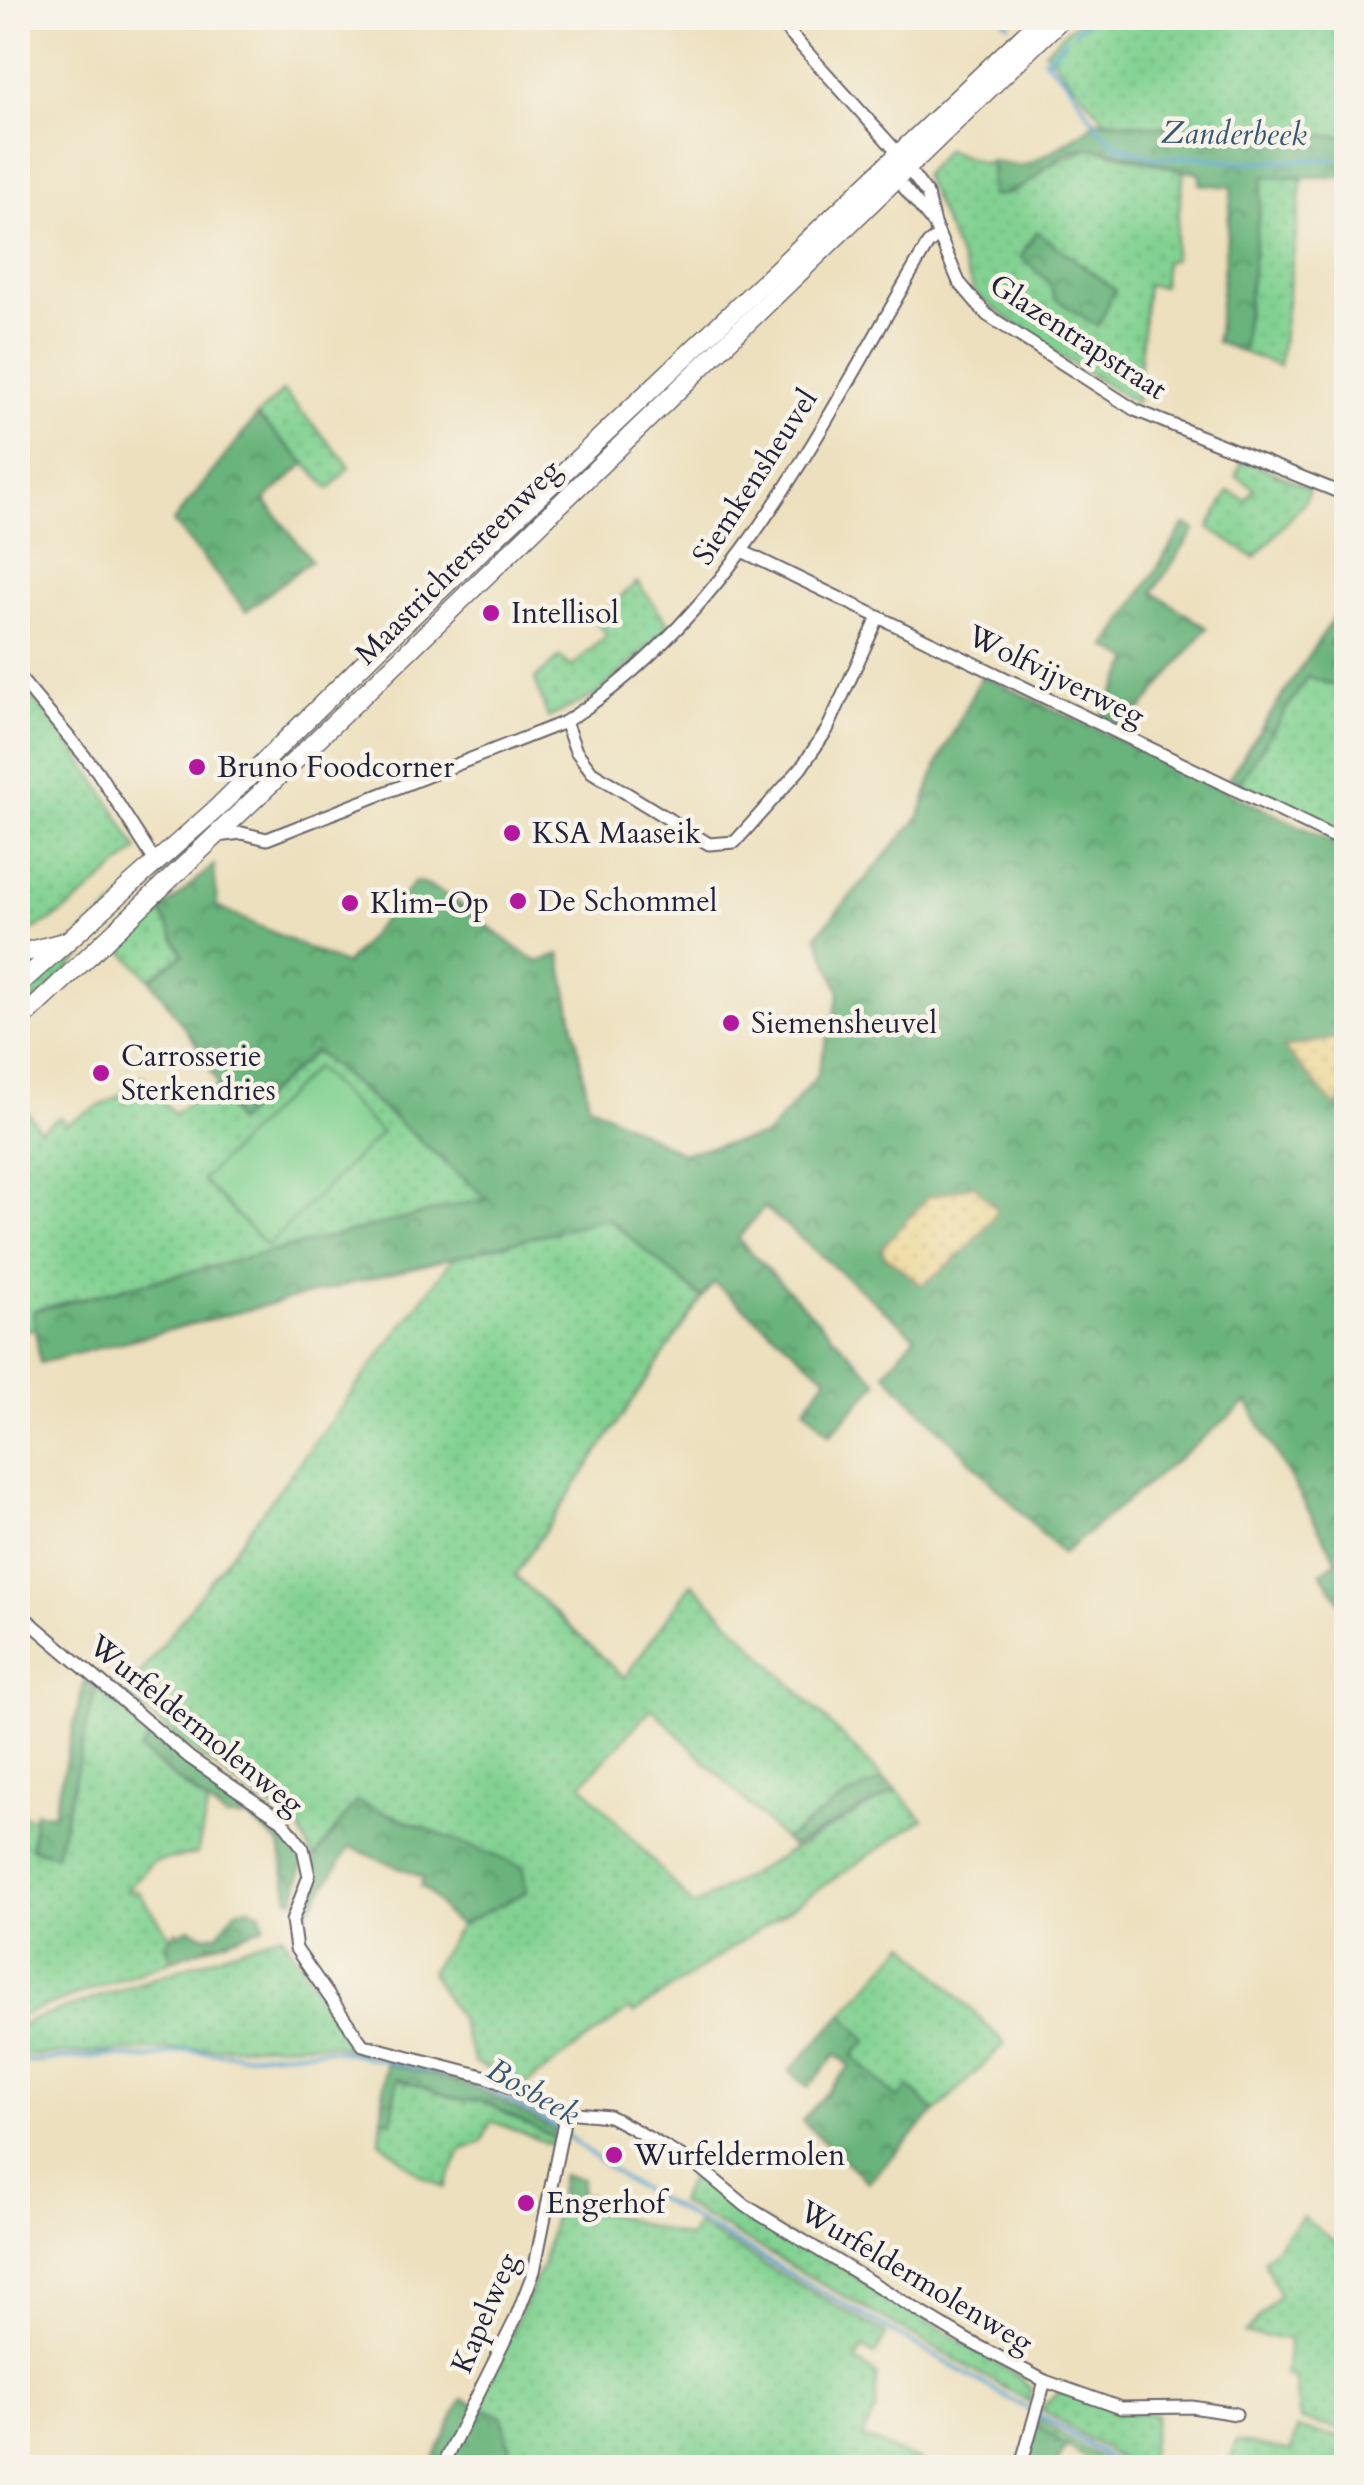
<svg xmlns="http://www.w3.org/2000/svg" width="1364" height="2485" font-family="Cardo,serif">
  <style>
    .green { fill: url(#green-dots); stroke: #527a66; stroke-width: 2.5 }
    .forest { fill: url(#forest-crowns); stroke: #466b5c; stroke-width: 2.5; fill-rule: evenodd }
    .sand { fill: url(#sand-dots); stroke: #887e6c; stroke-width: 2.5 }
    .pitch { fill: #82d292; stroke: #527a66; stroke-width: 2.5 }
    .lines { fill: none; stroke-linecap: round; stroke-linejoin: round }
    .stream { stroke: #55a4cf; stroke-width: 4 }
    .street-casing { stroke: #696469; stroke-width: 15 }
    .primary-casing { stroke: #696469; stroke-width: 21 }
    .street { stroke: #fff; stroke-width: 11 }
    .primary { stroke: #fff; stroke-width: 18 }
    .poi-dot { fill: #b5179e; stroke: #f7f3e8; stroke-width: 4 }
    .labels { text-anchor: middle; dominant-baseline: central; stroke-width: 9; stroke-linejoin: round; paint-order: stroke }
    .street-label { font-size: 30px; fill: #22223b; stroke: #f7f3e8 }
    .poi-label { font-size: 30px; fill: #22223b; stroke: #f7f3e8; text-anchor: start }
    .water-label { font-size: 32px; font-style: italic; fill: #365676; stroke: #f7f3e8 }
  </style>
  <defs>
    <pattern id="green-dots" width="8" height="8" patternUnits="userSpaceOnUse" patternTransform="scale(2.5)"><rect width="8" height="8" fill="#82d292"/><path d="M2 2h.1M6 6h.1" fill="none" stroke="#70b47f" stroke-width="1.8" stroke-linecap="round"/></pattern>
    <pattern id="forest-crowns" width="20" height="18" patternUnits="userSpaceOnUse" patternTransform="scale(2.5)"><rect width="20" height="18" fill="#69b47c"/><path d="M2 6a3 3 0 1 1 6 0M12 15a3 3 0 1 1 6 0" fill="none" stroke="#569267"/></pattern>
    <pattern id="sand-dots" width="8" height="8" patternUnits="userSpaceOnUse" patternTransform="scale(2.5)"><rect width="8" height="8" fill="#eeda9e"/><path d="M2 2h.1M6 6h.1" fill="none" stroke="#ccbb89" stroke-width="1.8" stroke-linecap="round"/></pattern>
  </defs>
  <rect width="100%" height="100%" fill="#f7f3e8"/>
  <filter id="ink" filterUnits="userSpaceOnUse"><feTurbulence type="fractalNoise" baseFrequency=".01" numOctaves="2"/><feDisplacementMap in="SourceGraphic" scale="20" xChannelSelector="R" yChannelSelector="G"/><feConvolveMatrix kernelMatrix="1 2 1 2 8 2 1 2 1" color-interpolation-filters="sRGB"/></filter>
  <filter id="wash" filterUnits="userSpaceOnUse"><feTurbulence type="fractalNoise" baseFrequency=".0048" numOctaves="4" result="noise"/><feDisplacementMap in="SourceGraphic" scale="40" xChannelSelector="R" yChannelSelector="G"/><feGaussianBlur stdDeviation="2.25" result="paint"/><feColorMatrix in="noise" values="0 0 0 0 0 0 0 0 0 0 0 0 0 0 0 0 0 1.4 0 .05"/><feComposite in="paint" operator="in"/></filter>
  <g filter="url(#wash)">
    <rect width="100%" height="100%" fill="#ede0be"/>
    <g class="green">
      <path d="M 1080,18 L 1346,18 L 1346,136 L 1229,134 L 1105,120 L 1045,51 Z"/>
      <path d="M 1089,147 L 1184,171 L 1173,260 L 1165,261 L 1162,287 L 1147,285 L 1136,403 L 1057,354 L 976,295 L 923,175 L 946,149 L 981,163 L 991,161 L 991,195 L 1034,180 L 1048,166 Z"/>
      <path d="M 1263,177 L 1303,178 L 1279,366 L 1242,352 Z"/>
      <path d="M 283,391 L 350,466 L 330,489 L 257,416 Z"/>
      <path d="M 1243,459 L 1309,488 L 1305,501 L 1255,558 L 1209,528 L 1229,491 L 1246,500 L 1254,488 L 1236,476 Z"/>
      <path d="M 637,582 L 671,627 L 598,694 L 548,718 L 535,679 L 560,657 L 572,667 L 607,635 L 595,621 Z"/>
      <path d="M 1308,676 L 1346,690 L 1346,835 L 1239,783 Z"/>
      <path d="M 32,698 C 75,745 107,795 138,850 C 101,880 64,922 18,935 L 18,708 Z"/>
      <path d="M 208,826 L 211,828 L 35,1003 L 21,987 Z"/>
      <path d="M 161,911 L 183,955 L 150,979 L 121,949 Z"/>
      <path d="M 315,1051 L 488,1199 L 34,1310 L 35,1328 L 18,1332 L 18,1099 L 40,1130 L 60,1117 L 65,1124 L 117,1097 L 142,1076 L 173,1113 L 220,1085 L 236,1123 Z"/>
      <path d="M 607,1218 L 702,1298 L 515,1575 L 624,1678 L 692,1583 L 884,1779 L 843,1799 L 784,1840 L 652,1708 L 582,1784 L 694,1906 L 897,1790 L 923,1819 L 633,2014 L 630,2009 L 525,2085 L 474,2063 L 460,2020 L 430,1972 L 460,1925 L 526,1892 L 356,1801 L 314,1859 L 299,1828 L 190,1749 L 125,1694 L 454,1257 Z"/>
      <path d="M 96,1689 L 152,1734 L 140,1751 L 208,1805 L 197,1854 L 153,1862 L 126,1891 L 138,1891 L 173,1940 L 165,1944 L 172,1960 L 18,2017 L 18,1815 L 34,1818 L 31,1848 L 56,1855 Z"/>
      <path d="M 282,1934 L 342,2028 L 364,2054 L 335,2044 L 304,2044 L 18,2056 L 18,2025 Z"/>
      <path d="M 906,1943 L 1005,2044 L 935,2112 L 910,2087 L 899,2099 L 852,2056 L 843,2014 Z"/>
      <path d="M 396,2078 L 463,2101 L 479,2100 L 554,2138 L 552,2145 L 491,2121 L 482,2142 L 462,2150 L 444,2188 L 419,2174 L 380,2141 L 382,2118 L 392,2120 Z"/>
      <path d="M 692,2174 L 732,2206 L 814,2250 L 1019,2377 L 1030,2388 L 1030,2402 L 678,2202 Z"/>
      <path d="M 558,2199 L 689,2238 L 696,2225 L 886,2334 L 875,2355 L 863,2348 L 856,2361 L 876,2374 L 876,2410 L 862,2437 L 933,2467 L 492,2467 L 513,2458 L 502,2416 L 477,2406 L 542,2266 Z"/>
      <path d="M 1302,2217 L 1346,2250 L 1346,2431 L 1300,2420 L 1294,2377 L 1285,2376 L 1289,2339 L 1245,2334 L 1279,2295 L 1264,2260 Z"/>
      <path d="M 1059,2391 L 1120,2411 L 1156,2414 L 1148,2467 L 1132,2467 L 1041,2409 Z"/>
      <path d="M 1038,2419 L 1112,2467 L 1099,2467 L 1036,2425 Z"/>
      <path d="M 1296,2429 L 1346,2438 L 1346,2467 L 1229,2467 L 1236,2441 L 1291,2452 Z"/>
    </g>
    <g class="forest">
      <path d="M 1096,120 L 1229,134 L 1346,136 L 1346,177 L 1263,177 L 1242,352 L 1216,342 L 1232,187 L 1200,184 L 1200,174 C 1175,169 1105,146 1085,148 C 1045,153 1035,195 991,196 L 991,161 C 1001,163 1013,166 1023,165 C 1034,163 1090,130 1096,120 Z"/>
      <path d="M 1037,231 L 1115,290 L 1098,326 L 1055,299 L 1049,282 L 1021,257 Z"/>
      <path d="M 257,416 L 306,463 L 265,500 L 311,560 L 246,611 L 173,522 Z"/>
      <path d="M 1185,524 L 1195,530 L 1153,592 L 1207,628 L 1127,728 L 1101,717 L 1131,660 L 1107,647 Z"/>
      <path d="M 1346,598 L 1346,621 L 1330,644 L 1346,652 L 1346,690 L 1308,676 L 1239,783 L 1229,778 Z"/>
      <path d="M 982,675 L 1346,848 L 1346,1036 L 1284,1048 L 1338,1107 L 1346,1085 L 1346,1611 L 1321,1572 L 1337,1561 L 1247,1402 L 1062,1554 L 885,1373 L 915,1336 L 764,1207 L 738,1239 L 878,1382 L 830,1435 L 805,1408 L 827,1377 L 714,1283 L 702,1298 L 607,1218 L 40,1363 L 33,1311 L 487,1198 L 315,1051 L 236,1123 L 202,1052 L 150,979 L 183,955 L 161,911 L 214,865 L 217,907 L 345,965 L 415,882 C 452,888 501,942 538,962 L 560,954 L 589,1104 L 682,1153 L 766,1136 L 817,1076 L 840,992 L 817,935 L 920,816 L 937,765 ZM 885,1257 L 962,1257 L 904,1268 Z"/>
      <path d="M 85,1679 L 96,1689 L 56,1855 L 31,1848 L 35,1811 L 53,1814 Z"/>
      <path d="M 152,1734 L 282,1828 L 303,1863 L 295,1900 L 289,1899 L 280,1845 L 249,1818 L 226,1818 L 140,1750 Z"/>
      <path d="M 884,1779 L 897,1790 L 791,1847 L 784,1840 L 843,1799 Z"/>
      <path d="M 356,1801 L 523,1867 L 526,1892 L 460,1925 C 438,1914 439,1895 420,1886 L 424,1878 L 350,1847 L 307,1913 L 301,1908 L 314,1878 L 314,1859 Z"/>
      <path d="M 248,1907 L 261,1912 L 264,1926 L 172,1960 L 165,1944 L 176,1931 L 179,1934 L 189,1928 L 206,1936 L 218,1934 L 236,1910 Z"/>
      <path d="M 843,2014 L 867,2040 L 853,2056 L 898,2099 L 909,2087 L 935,2112 L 868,2182 L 802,2121 L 850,2066 L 837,2054 L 808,2088 L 790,2071 Z"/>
      <path d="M 385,2063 L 473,2086 L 556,2131 L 554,2138 L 480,2100 L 463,2101 L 397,2079 L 392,2121 L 382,2118 Z"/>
      <path d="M 562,2175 L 582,2179 L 580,2193 L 610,2202 L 607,2214 L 558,2199 Z"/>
      <path d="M 462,2399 L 502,2416 L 513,2458 L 492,2467 L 465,2468 L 455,2457 L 450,2467 L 430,2468 Z"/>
      <path d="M 1036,2425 L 1066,2445 L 1055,2467 L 1025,2468 Z"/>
    </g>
    <g class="sand">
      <path d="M 1346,1036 L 1346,1085 L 1338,1108 L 1283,1048 Z"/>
      <path d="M 974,1185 L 997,1210 C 977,1244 954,1262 922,1285 L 885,1256 L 882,1247 L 928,1197 Z"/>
    </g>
    <path class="pitch" d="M 315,1067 L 381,1133 L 267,1246 L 202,1180 Z"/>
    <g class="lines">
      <g class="stream">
        <path d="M 1003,18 L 1009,24"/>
        <path d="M 1075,31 L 1089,18"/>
        <path d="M 1043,58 L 1068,82 L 1099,129 L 1117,145 L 1155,158 L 1202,157 L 1237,162 L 1346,159"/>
        <path d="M 1046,60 L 1066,39"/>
        <path d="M 18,2062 L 107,2056 L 149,2058 L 188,2050 L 243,2055 L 333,2049 L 474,2081 L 558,2128"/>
        <path d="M 565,2134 L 622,2178 L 1065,2430 L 1122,2468"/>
      </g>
    </g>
  </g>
  <g filter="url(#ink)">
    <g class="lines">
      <defs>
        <g id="street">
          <path d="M 776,18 L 899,154"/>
          <path d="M 907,167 L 927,194 L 934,224"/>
          <path d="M 896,178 L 934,224 L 959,282 L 987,315 L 1135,410 L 1346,495"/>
          <path d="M 744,552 L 1346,843"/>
          <path d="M 18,676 L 97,771 L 156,863"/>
          <path d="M 565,722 L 576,751 L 592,772 L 709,844 L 735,842 L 801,768 L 827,730 L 878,618"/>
          <path d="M 216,836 L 242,833 L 267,839 L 565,722 C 738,612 826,415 928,244 L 939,235"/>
          <path d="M 18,1612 L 190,1758 L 282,1820 L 303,1848 L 309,1876 L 292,1921 L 296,1949 L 363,2045 L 487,2077 L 566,2112 L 609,2116 L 630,2127 L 699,2167 L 746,2206 L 965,2339 L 1045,2381 L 1121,2408 L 1192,2407 L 1236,2414"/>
          <path d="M 441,2468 L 515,2320 L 534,2271 L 566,2112"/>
          <path d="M 1020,2468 L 1045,2381"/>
        </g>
        <g id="primary">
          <path d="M 18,954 L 64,942"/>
          <path d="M 18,985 L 216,809 L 384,643 L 1042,18"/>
          <path d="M 18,1023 L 303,753 L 1062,18"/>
        </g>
      </defs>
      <use href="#street" class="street-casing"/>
      <use href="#primary" class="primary-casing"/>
      <use href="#street" class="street"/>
      <use href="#primary" class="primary"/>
    </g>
  </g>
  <g class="poi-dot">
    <circle cx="491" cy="613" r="10"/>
    <circle cx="197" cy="767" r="10"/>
    <circle cx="512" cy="833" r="10"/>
    <circle cx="518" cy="901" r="10"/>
    <circle cx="350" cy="903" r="10"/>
    <circle cx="731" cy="1023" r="10"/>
    <circle cx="101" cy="1073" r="10"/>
    <circle cx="614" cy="2155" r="10"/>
    <circle cx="526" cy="2203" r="10"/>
  </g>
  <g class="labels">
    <g class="street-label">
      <text transform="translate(1078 337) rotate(33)">Glazentrapstraat</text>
      <text transform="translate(755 477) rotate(-57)">Siemkensheuvel</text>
      <text transform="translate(458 562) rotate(-45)">Maastrichtersteenweg</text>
      <text transform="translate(1056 676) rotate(26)">Wolfvijverweg</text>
      <text transform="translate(196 1725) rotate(39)">Wurfeldermolenweg</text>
      <text transform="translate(916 2277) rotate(31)">Wurfeldermolenweg</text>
      <text transform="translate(485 2313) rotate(-67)">Kapelweg</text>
    </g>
    <g class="poi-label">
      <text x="511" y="613">Intellisol</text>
      <text x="217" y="767">Bruno Foodcorner</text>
      <text x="532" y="833">KSA Maaseik</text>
      <text x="538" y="901">De Schommel</text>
      <text x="370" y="903">Klim-Op</text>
      <text x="751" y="1023">Siemensheuvel</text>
      <text x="121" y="1056">Carrosserie<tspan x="121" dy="34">Sterkendries</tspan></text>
      <text x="634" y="2155">Wurfeldermolen</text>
      <text x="546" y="2203">Engerhof</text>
    </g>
    <g class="water-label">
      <text transform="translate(1234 134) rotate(1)">Zanderbeek</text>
      <text transform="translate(533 2092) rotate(30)">Bosbeek</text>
    </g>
  </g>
  <rect width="1364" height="2485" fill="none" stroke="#f7f3e8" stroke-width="60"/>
</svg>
